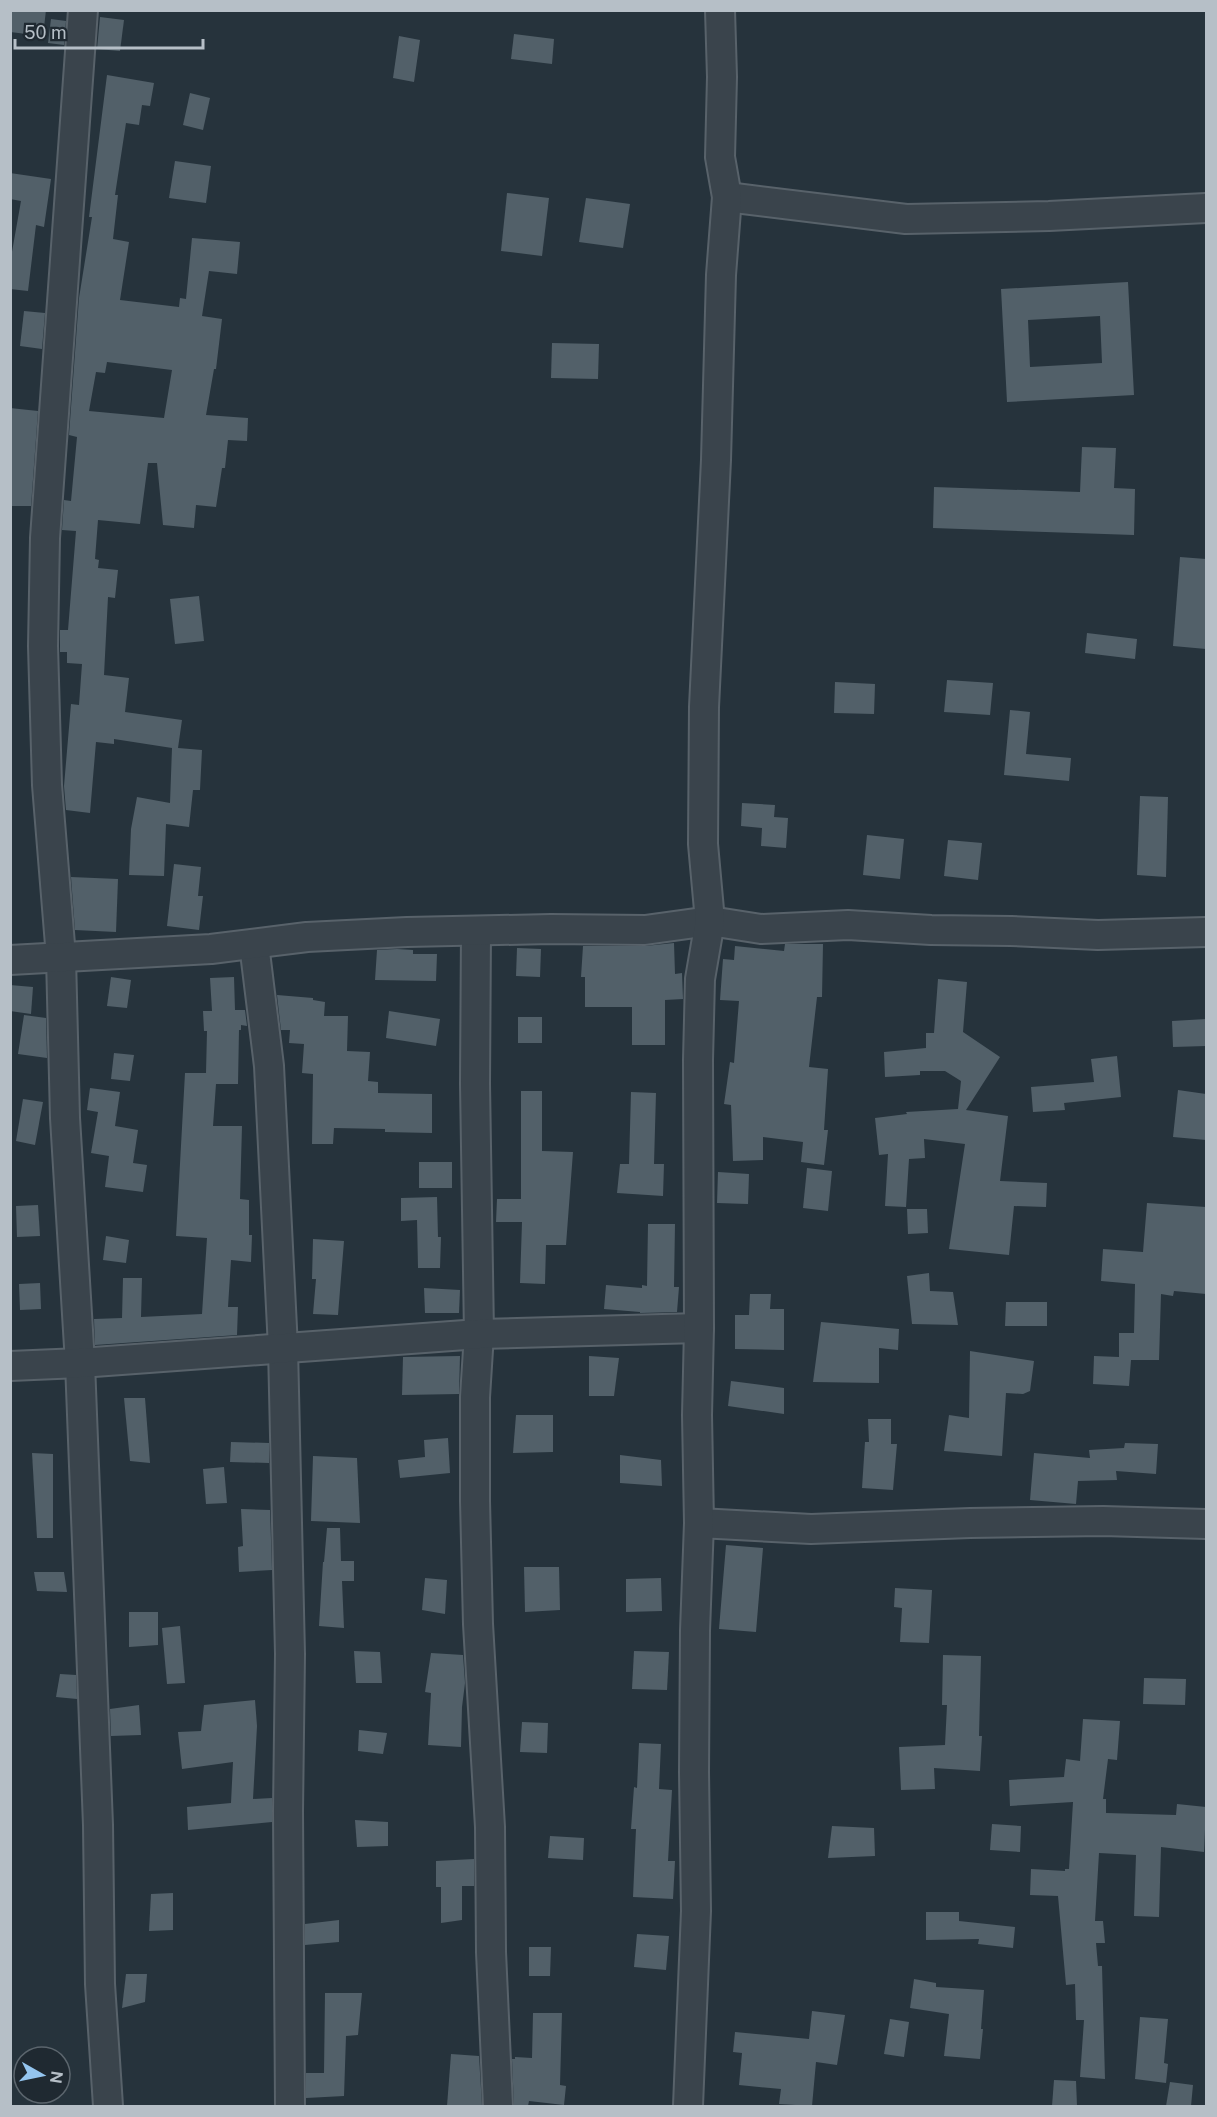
<svg xmlns="http://www.w3.org/2000/svg" width="1217" height="2117" font-family="'Public Sans',sans-serif">
  <style>
    .building { fill: #526069; fill-rule: evenodd }
    .lines { fill: none; stroke-linecap: round; stroke-linejoin: round }
    .street-casing { stroke: #58626a; stroke-width: 32 }
    .street { stroke: #3a444c; stroke-width: 28 }
  </style>
  <rect width="100%" height="100%" fill="#26333c"/>
  <g class="building">
    <path d="M 10,10 L 46,10 L 43,36 L 10,32 Z"/>
    <path d="M 100,17 L 124,20 L 120,51 L 97,49 Z"/>
    <path d="M 51,19 L 66,21 L 64,45 L 48,43 Z"/>
    <path d="M 514,34 L 554,39 L 552,64 L 511,59 Z"/>
    <path d="M 399,36 L 420,40 L 414,82 L 393,78 Z"/>
    <path d="M 107,75 L 154,83 L 150,106 L 142,105 L 139,125 L 126,123 L 115,195 L 118,195 L 113,239 L 129,242 L 120,300 L 179,307 L 180,298 L 186,299 L 192,238 L 240,242 L 237,274 L 209,271 L 202,316 L 222,319 L 216,369 L 214,369 L 206,415 L 248,418 L 247,441 L 228,440 L 225,468 L 222,468 L 216,507 L 196,505 L 194,528 L 163,525 L 157,463 L 148,463 L 140,524 L 98,520 L 95,559 L 99,560 L 98,568 L 118,570 L 115,598 L 108,597 L 104,675 L 129,678 L 125,712 L 182,720 L 178,748 L 202,750 L 200,790 L 193,790 L 189,827 L 166,824 L 164,876 L 129,875 L 131,829 L 137,797 L 170,803 L 172,748 L 114,739 L 114,744 L 96,742 L 90,813 L 66,810 L 64,786 L 71,704 L 79,705 L 82,664 L 67,663 L 67,652 L 60,652 L 60,630 L 68,630 L 76,531 L 62,530 L 64,500 L 71,501 L 77,437 L 69,435 L 79,298 L 92,217 L 89,217 ZM 107,362 L 172,370 L 164,418 L 89,411 L 96,372 L 105,373 Z"/>
    <path d="M 190,93 L 210,98 L 203,130 L 183,125 Z"/>
    <path d="M 175,161 L 211,166 L 206,203 L 169,198 Z"/>
    <path d="M 10,173 L 51,179 L 44,227 L 36,225 L 28,291 L 10,289 L 10,263 L 21,201 L 10,199 Z"/>
    <path d="M 507,193 L 549,198 L 542,256 L 501,251 Z"/>
    <path d="M 586,198 L 630,204 L 623,248 L 579,242 Z"/>
    <path d="M 1128,282 L 1134,395 L 1007,402 L 1001,289 ZM 1100,316 L 1102,363 L 1030,367 L 1028,320 Z"/>
    <path d="M 24,311 L 45,313 L 42,349 L 20,346 Z"/>
    <path d="M 552,343 L 599,344 L 598,379 L 551,378 Z"/>
    <path d="M 10,408 L 38,411 L 31,506 L 10,506 Z"/>
    <path d="M 1082,447 L 1116,448 L 1114,488 L 1135,489 L 1134,535 L 933,528 L 934,487 L 1080,492 Z"/>
    <path d="M 1180,557 L 1206,559 L 1206,649 L 1173,646 Z"/>
    <path d="M 199,596 L 204,641 L 175,644 L 170,599 Z"/>
    <path d="M 1087,633 L 1137,639 L 1135,659 L 1085,653 Z"/>
    <path d="M 947,680 L 993,683 L 990,715 L 944,712 Z"/>
    <path d="M 835,682 L 875,684 L 874,714 L 834,713 Z"/>
    <path d="M 1010,710 L 1030,712 L 1026,754 L 1071,758 L 1069,781 L 1004,775 Z"/>
    <path d="M 1140,796 L 1168,797 L 1166,877 L 1137,875 Z"/>
    <path d="M 742,803 L 775,805 L 774,817 L 788,818 L 786,848 L 761,846 L 762,828 L 741,826 Z"/>
    <path d="M 867,835 L 904,839 L 900,879 L 863,875 Z"/>
    <path d="M 948,840 L 982,843 L 978,880 L 944,876 Z"/>
    <path d="M 174,864 L 201,867 L 198,896 L 203,896 L 199,930 L 167,926 Z"/>
    <path d="M 71,877 L 118,879 L 116,932 L 75,930 Z"/>
    <path d="M 674,943 L 675,974 L 682,973 L 683,999 L 665,1000 L 665,1045 L 632,1045 L 632,1007 L 585,1007 L 585,977 L 581,977 L 583,946 L 645,946 Z"/>
    <path d="M 785,944 L 823,944 L 822,997 L 817,997 L 809,1067 L 828,1069 L 824,1130 L 828,1130 L 824,1165 L 801,1162 L 803,1142 L 763,1137 L 763,1160 L 733,1161 L 731,1105 L 724,1104 L 730,1062 L 734,1063 L 739,1001 L 720,1000 L 723,959 L 734,960 L 735,946 L 784,951 Z"/>
    <path d="M 517,948 L 541,949 L 540,977 L 516,976 Z"/>
    <path d="M 397,949 L 413,950 L 413,954 L 437,954 L 436,981 L 375,980 L 377,950 Z"/>
    <path d="M 111,977 L 131,980 L 127,1008 L 107,1006 Z"/>
    <path d="M 234,977 L 235,1010 L 245,1010 L 247,1026 L 241,1025 L 241,1030 L 239,1030 L 238,1084 L 216,1084 L 213,1126 L 242,1126 L 240,1199 L 249,1200 L 249,1235 L 252,1235 L 251,1262 L 231,1260 L 228,1307 L 238,1307 L 237,1335 L 95,1345 L 94,1319 L 122,1318 L 123,1278 L 142,1278 L 141,1317 L 202,1314 L 207,1238 L 176,1236 L 185,1073 L 206,1073 L 207,1031 L 204,1031 L 203,1011 L 212,1011 L 210,978 Z"/>
    <path d="M 938,979 L 967,982 L 963,1032 L 1000,1057 L 966,1110 L 1008,1116 L 1000,1181 L 1047,1183 L 1046,1207 L 1014,1206 L 1009,1255 L 949,1249 L 965,1144 L 924,1139 L 925,1158 L 909,1159 L 906,1207 L 885,1206 L 888,1154 L 879,1155 L 875,1118 L 907,1114 L 906,1112 L 958,1109 L 961,1081 L 945,1071 L 920,1071 L 920,1075 L 885,1077 L 884,1052 L 926,1048 L 926,1033 L 934,1033 Z"/>
    <path d="M 10,985 L 33,987 L 31,1014 L 10,1011 Z"/>
    <path d="M 277,995 L 313,998 L 313,1000 L 325,1002 L 324,1016 L 348,1016 L 347,1051 L 370,1052 L 368,1081 L 378,1082 L 378,1093 L 432,1094 L 432,1133 L 385,1132 L 385,1129 L 334,1128 L 333,1144 L 312,1144 L 313,1074 L 302,1073 L 304,1044 L 289,1043 L 290,1030 L 281,1030 Z"/>
    <path d="M 389,1011 L 440,1019 L 436,1046 L 386,1038 Z"/>
    <path d="M 24,1015 L 46,1018 L 47,1058 L 18,1054 Z"/>
    <rect x="518" y="1017" width="24" height="26"/>
    <path d="M 1206,1019 L 1206,1046 L 1173,1047 L 1172,1021 Z"/>
    <path d="M 114,1053 L 134,1055 L 130,1081 L 111,1079 Z"/>
    <path d="M 1117,1056 L 1121,1097 L 1064,1103 L 1065,1110 L 1033,1112 L 1031,1087 L 1094,1082 L 1091,1059 Z"/>
    <path d="M 90,1088 L 120,1092 L 115,1126 L 138,1130 L 133,1163 L 147,1165 L 143,1192 L 105,1187 L 109,1156 L 91,1153 L 98,1112 L 87,1110 Z"/>
    <path d="M 1178,1090 L 1206,1094 L 1206,1140 L 1173,1137 Z"/>
    <path d="M 521,1091 L 542,1091 L 542,1151 L 573,1152 L 566,1245 L 546,1245 L 545,1284 L 520,1283 L 522,1222 L 496,1222 L 497,1199 L 521,1199 Z"/>
    <path d="M 631,1092 L 656,1093 L 654,1164 L 664,1164 L 663,1196 L 617,1193 L 620,1164 L 629,1164 Z"/>
    <path d="M 23,1099 L 43,1102 L 35,1145 L 16,1141 Z"/>
    <rect x="419" y="1162" width="33" height="26"/>
    <path d="M 807,1168 L 832,1171 L 828,1211 L 803,1208 Z"/>
    <path d="M 718,1172 L 749,1174 L 748,1204 L 717,1203 Z"/>
    <path d="M 437,1197 L 438,1237 L 441,1237 L 440,1268 L 418,1268 L 417,1220 L 401,1221 L 401,1198 Z"/>
    <path d="M 1147,1203 L 1206,1207 L 1206,1294 L 1174,1291 L 1173,1296 L 1161,1294 L 1159,1360 L 1131,1360 L 1129,1386 L 1093,1384 L 1094,1356 L 1119,1357 L 1119,1333 L 1134,1333 L 1135,1284 L 1101,1281 L 1103,1249 L 1143,1252 Z"/>
    <path d="M 38,1205 L 40,1236 L 17,1237 L 16,1206 Z"/>
    <path d="M 907,1209 L 927,1209 L 928,1233 L 908,1234 Z"/>
    <path d="M 648,1224 L 675,1224 L 674,1287 L 679,1287 L 677,1312 L 640,1313 L 640,1312 L 604,1309 L 606,1285 L 642,1288 L 642,1285 L 647,1286 Z"/>
    <path d="M 106,1236 L 129,1240 L 126,1263 L 103,1260 Z"/>
    <path d="M 313,1239 L 344,1241 L 338,1315 L 313,1314 L 316,1279 L 312,1279 Z"/>
    <path d="M 929,1273 L 930,1291 L 953,1292 L 958,1325 L 912,1324 L 907,1276 Z"/>
    <path d="M 40,1283 L 41,1309 L 20,1310 L 19,1284 Z"/>
    <path d="M 424,1288 L 460,1290 L 459,1313 L 425,1313 Z"/>
    <path d="M 750,1294 L 771,1294 L 770,1309 L 784,1309 L 784,1350 L 735,1349 L 735,1315 L 749,1315 Z"/>
    <path d="M 1006,1302 L 1047,1302 L 1047,1326 L 1005,1326 Z"/>
    <path d="M 821,1322 L 899,1329 L 898,1350 L 879,1348 L 879,1383 L 813,1382 Z"/>
    <path d="M 970,1351 L 1034,1361 L 1030,1391 L 1023,1394 L 1006,1393 L 1002,1456 L 944,1451 L 949,1415 L 969,1418 Z"/>
    <path d="M 460,1356 L 459,1394 L 402,1395 L 403,1357 Z"/>
    <path d="M 589,1356 L 619,1358 L 614,1396 L 589,1396 Z"/>
    <path d="M 731,1381 L 784,1388 L 784,1414 L 728,1406 Z"/>
    <path d="M 124,1398 L 145,1398 L 150,1463 L 130,1461 Z"/>
    <path d="M 516,1415 L 553,1415 L 553,1452 L 513,1453 Z"/>
    <path d="M 868,1419 L 891,1419 L 891,1444 L 897,1444 L 893,1490 L 862,1488 L 865,1442 L 869,1442 Z"/>
    <path d="M 448,1438 L 450,1473 L 400,1478 L 398,1460 L 425,1457 L 424,1440 Z"/>
    <path d="M 231,1442 L 269,1443 L 269,1463 L 230,1462 Z"/>
    <path d="M 1125,1443 L 1158,1444 L 1156,1474 L 1116,1471 L 1117,1480 L 1078,1481 L 1076,1504 L 1030,1500 L 1034,1453 L 1090,1458 L 1089,1450 L 1124,1448 Z"/>
    <path d="M 32,1453 L 53,1454 L 53,1538 L 37,1538 Z"/>
    <path d="M 620,1455 L 661,1460 L 662,1486 L 620,1483 Z"/>
    <path d="M 313,1456 L 357,1458 L 360,1523 L 311,1521 Z"/>
    <path d="M 224,1467 L 227,1503 L 206,1504 L 203,1469 Z"/>
    <path d="M 241,1509 L 270,1510 L 272,1570 L 239,1572 L 238,1547 L 243,1546 Z"/>
    <path d="M 327,1528 L 340,1528 L 341,1561 L 354,1561 L 354,1581 L 342,1581 L 344,1628 L 319,1626 L 323,1562 L 324,1562 Z"/>
    <path d="M 726,1545 L 763,1548 L 756,1632 L 719,1629 Z"/>
    <path d="M 524,1567 L 559,1567 L 560,1610 L 525,1612 Z"/>
    <path d="M 34,1572 L 64,1572 L 67,1592 L 37,1591 Z"/>
    <path d="M 425,1578 L 447,1580 L 445,1614 L 422,1610 Z"/>
    <path d="M 661,1578 L 662,1611 L 626,1612 L 626,1579 Z"/>
    <path d="M 895,1588 L 932,1590 L 929,1643 L 900,1642 L 902,1608 L 894,1607 Z"/>
    <path d="M 129,1612 L 158,1612 L 158,1645 L 129,1647 Z"/>
    <path d="M 180,1626 L 185,1683 L 167,1684 L 162,1628 Z"/>
    <path d="M 354,1651 L 380,1652 L 382,1683 L 356,1683 Z"/>
    <path d="M 634,1651 L 669,1652 L 667,1690 L 632,1689 Z"/>
    <path d="M 431,1653 L 463,1655 L 465,1683 L 462,1707 L 461,1747 L 428,1745 L 431,1693 L 425,1692 Z"/>
    <path d="M 943,1655 L 981,1656 L 979,1736 L 982,1736 L 980,1771 L 934,1768 L 935,1789 L 901,1790 L 899,1747 L 945,1745 L 947,1705 L 942,1705 Z"/>
    <path d="M 60,1674 L 76,1675 L 77,1699 L 56,1697 Z"/>
    <path d="M 1144,1678 L 1186,1679 L 1185,1705 L 1143,1704 Z"/>
    <path d="M 255,1700 L 257,1726 L 253,1799 L 272,1798 L 272,1822 L 188,1830 L 187,1807 L 231,1803 L 233,1762 L 182,1769 L 178,1732 L 201,1731 L 204,1705 Z"/>
    <path d="M 139,1705 L 141,1735 L 111,1736 L 110,1709 Z"/>
    <path d="M 1083,1719 L 1120,1721 L 1117,1760 L 1108,1759 L 1103,1799 L 1106,1799 L 1106,1813 L 1176,1815 L 1177,1804 L 1206,1807 L 1204,1852 L 1161,1847 L 1159,1917 L 1134,1916 L 1136,1855 L 1099,1853 L 1095,1921 L 1103,1921 L 1105,1943 L 1096,1943 L 1098,1966 L 1102,1966 L 1105,2079 L 1080,2077 L 1084,2020 L 1076,2020 L 1075,1984 L 1066,1985 L 1058,1896 L 1030,1895 L 1031,1869 L 1065,1871 L 1065,1869 L 1069,1869 L 1073,1802 L 1010,1806 L 1009,1780 L 1064,1777 L 1066,1759 L 1080,1761 Z"/>
    <path d="M 522,1722 L 548,1723 L 547,1753 L 520,1752 Z"/>
    <path d="M 359,1730 L 387,1733 L 383,1754 L 358,1751 Z"/>
    <path d="M 639,1743 L 661,1744 L 659,1789 L 672,1790 L 668,1861 L 675,1861 L 673,1899 L 633,1897 L 636,1829 L 631,1829 L 634,1787 L 637,1788 Z"/>
    <path d="M 355,1820 L 388,1822 L 388,1846 L 357,1847 Z"/>
    <path d="M 992,1824 L 1021,1826 L 1020,1852 L 990,1850 Z"/>
    <path d="M 832,1826 L 874,1828 L 875,1856 L 828,1858 Z"/>
    <path d="M 550,1836 L 584,1838 L 583,1860 L 548,1858 Z"/>
    <path d="M 474,1859 L 474,1886 L 462,1886 L 462,1920 L 441,1923 L 441,1887 L 436,1887 L 436,1861 Z"/>
    <path d="M 173,1893 L 173,1930 L 149,1931 L 151,1894 Z"/>
    <path d="M 926,1912 L 959,1912 L 959,1921 L 1015,1927 L 1013,1948 L 978,1944 L 979,1939 L 926,1940 Z"/>
    <path d="M 339,1920 L 339,1942 L 305,1945 L 305,1924 Z"/>
    <path d="M 637,1934 L 669,1936 L 666,1970 L 634,1967 Z"/>
    <path d="M 529,1947 L 551,1947 L 550,1976 L 529,1976 Z"/>
    <path d="M 126,1974 L 147,1974 L 145,2002 L 122,2008 Z"/>
    <path d="M 914,1979 L 936,1983 L 936,1987 L 984,1990 L 981,2029 L 983,2029 L 980,2059 L 944,2056 L 949,2014 L 910,2008 Z"/>
    <path d="M 325,1993 L 362,1993 L 358,2035 L 346,2036 L 344,2096 L 306,2098 L 306,2073 L 324,2073 Z"/>
    <path d="M 812,2011 L 845,2015 L 837,2065 L 816,2062 L 812,2106 L 779,2104 L 781,2089 L 739,2085 L 742,2053 L 733,2052 L 735,2032 L 809,2039 Z"/>
    <path d="M 533,2013 L 562,2013 L 560,2085 L 566,2086 L 564,2105 L 529,2101 L 528,2106 L 514,2106 L 512,2059 L 515,2059 L 515,2057 L 532,2058 Z"/>
    <path d="M 1140,2017 L 1168,2019 L 1164,2063 L 1168,2064 L 1166,2083 L 1135,2079 Z"/>
    <path d="M 890,2019 L 909,2022 L 904,2057 L 884,2054 Z"/>
    <path d="M 451,2054 L 479,2056 L 482,2106 L 447,2106 Z"/>
    <path d="M 1054,2080 L 1076,2081 L 1077,2106 L 1052,2106 Z"/>
    <path d="M 1170,2082 L 1193,2085 L 1191,2106 L 1166,2106 Z"/>
  </g>
  <g class="lines">
    <defs>
      <g id="street">
        <path d="M 83,10 L 45,538 L 43,646 L 47,785 L 61,957 L 65,1118 L 80,1363 L 98,1825 L 100,1984 L 108,2106"/>
        <path d="M 727,197 L 906,219 L 1049,216 L 1206,208"/>
        <path d="M 476,931 L 475,1084 L 479,1334 L 475,1397 L 475,1501 L 478,1624 L 490,1827 L 491,1952 L 498,2106"/>
        <path d="M 254,944 L 269,1066 L 283,1348 L 290,1654 L 288,1811 L 290,2106"/>
        <path d="M 10,960 L 211,949 L 307,937 L 407,932 L 551,929 L 645,930 L 710,921 L 761,929 L 848,925 L 931,930 L 1011,931 L 1098,935 L 1206,932"/>
        <path d="M 10,1366 L 80,1363 L 479,1334 L 699,1328"/>
        <path d="M 699,1523 L 811,1529 L 970,1523 L 1103,1521 L 1206,1524"/>
        <path d="M 688,2106 L 696,1911 L 694,1772 L 695,1631 L 699,1523 L 697,1415 L 699,1328 L 698,1060 L 700,979 L 710,921 L 703,844 L 704,707 L 716,460 L 721,275 L 727,197 L 720,157 L 722,77 L 720,10"/>
      </g>
    </defs>
    <use href="#street" class="street-casing"/>
    <use href="#street" class="street"/>
  </g>
  <rect width="1217" height="2117" fill="none" stroke="#b6bfc7" stroke-width="24"/>
  <g transform="translate(42 2075) rotate(99)"><circle r="28" fill="#1f2931" stroke="#5b656d" stroke-width="1.5"/>
  <path d="M0-4.5L10 22L0 15L-10 22Z" fill="#94c5ef"/>
  <text y="-9" font-size="16" font-weight="bold" text-anchor="middle" fill="#b6bfc7">N</text>
  </g>
  <path d="M15 39v9h188v-9" fill="none" stroke="#b6bfc7" stroke-width="3"/>
  <text x="24" y="39" font-size="18" fill="#b6bfc7" stroke="#1f2931" stroke-width="4.5" paint-order="stroke">50 m</text>
</svg>
